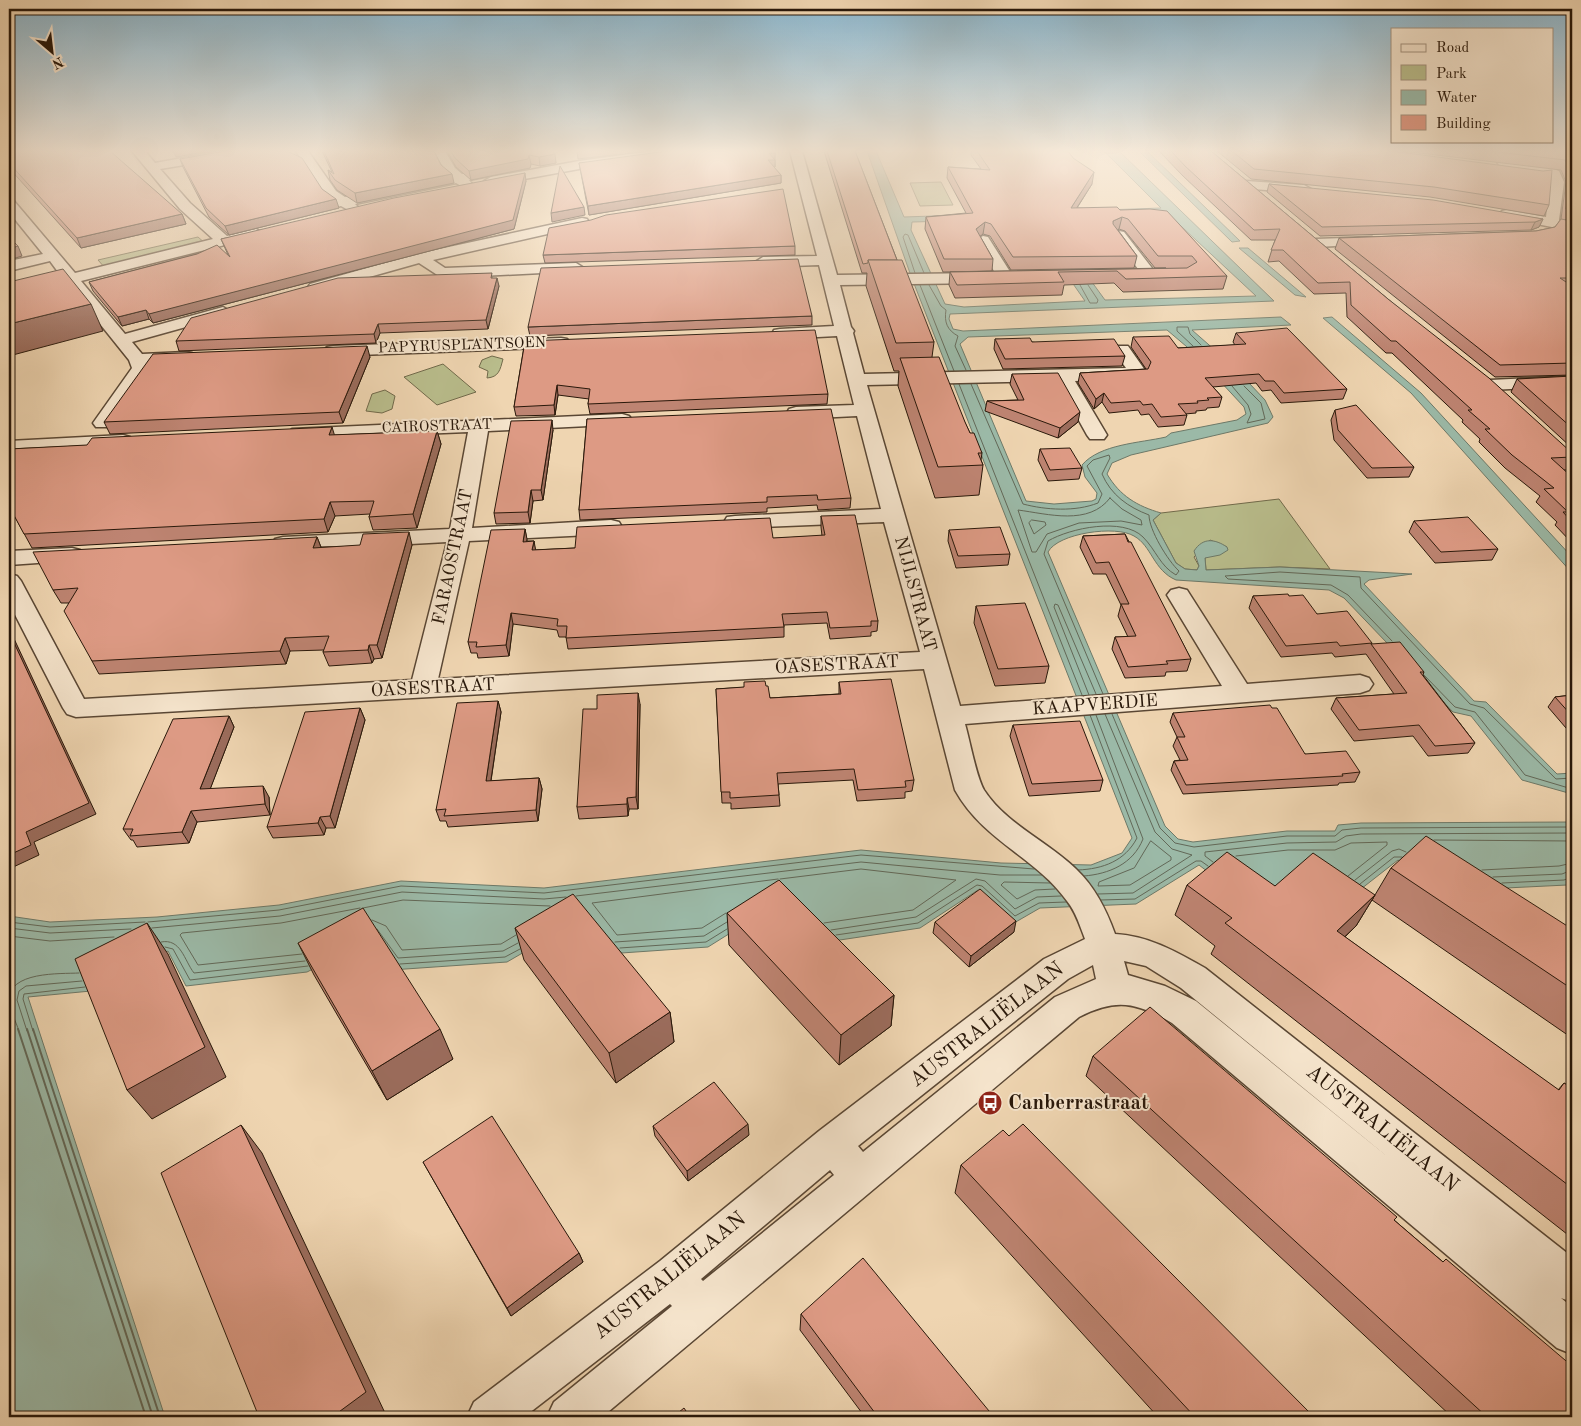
<svg xmlns="http://www.w3.org/2000/svg" width="1581" height="1426" font-family="'Old Standard TT',serif">
  <style>
    .green { fill: #b9bd8c; stroke: #716a4b }
    .water { fill: #9bb9a7; stroke: #6d7968; fill-rule: evenodd }
    .lines { fill: none; stroke-linecap: round; stroke-linejoin: round }
    .shore-far1 { stroke: #626858; stroke-width: 1 }
    .shore { stroke: #626858; stroke-width: 2 }
    .minor-casing { stroke: #5a4734; stroke-width: 3 }
    .minor { fill: #f5e4cc; fill-rule: evenodd }
    .wall { fill: #be8472; stroke: #29180a }
    .shaded-wall { fill: #9b6c5c; stroke: #29180a }
    .building { fill: #dd9a84; stroke: #29180a }
    .labels { text-anchor: middle; dominant-baseline: central; stroke-width: 4; stroke-linejoin: round; paint-order: stroke }
    .far-street-label { font-size: 15px; fill: #29180a; stroke: #f5e4cc }
    .street-label { font-size: 18px; fill: #29180a; stroke: #f5e4cc }
    .near-street-label { font-size: 21px; fill: #29180a; stroke: #f5e4cc }
    .near-poi-label { font-size: 21px; font-weight: bold; fill: #29180a; stroke: #f5e4cc; text-anchor: start }
  </style>
  <rect width="100%" height="100%" fill="#efd5b1"/>
  <filter id="stains"><feTurbulence type="fractalNoise" baseFrequency=".004" numOctaves="4"/><feColorMatrix values="0 0 0 0 .2 0 0 0 0 .09 0 0 0 0 .02 0 0 0 .5 -.17"/></filter>
  <radialGradient id="worn" r=".72"><stop offset=".6" stop-color="#630" stop-opacity="0"/><stop offset="1" stop-color="#630" stop-opacity=".3"/></radialGradient>
  <g class="green">
    <path d="M 941,182 L 953,205 L 920,206 L 910,183 Z"/>
    <path d="M 198,237 L 206,244 L 105,268 L 98,260 Z"/>
    <path d="M 492,356 L 503,359 C 500,370 499,377 487,378 L 488,371 L 479,367 L 482,360 Z"/>
    <path d="M 443,364 L 476,392 L 437,405 L 404,377 Z"/>
    <path d="M 385,390 L 395,396 L 392,409 L 382,413 L 366,411 L 372,394 Z"/>
    <path d="M 1279,499 L 1330,569 L 1280,567 L 1206,570 L 1205,558 L 1227,547 L 1210,540 L 1194,557 L 1199,566 L 1197,570 L 1185,569 L 1176,563 L 1153,520 L 1161,513 Z"/>
  </g>
  <g class="water">
    <path d="M 867,151 L 876,151 L 904,217 L 1161,208 L 1104,151 L 1119,151 L 1274,301 L 950,314 L 949,319 L 953,329 L 963,331 L 1281,317 L 1291,325 L 1192,330 L 1233,366 L 1265,400 L 1273,417 L 1268,423 L 1131,455 L 1112,463 L 1107,474 C 1120,496 1137,506 1161,513 L 1153,520 L 1176,563 L 1185,569 L 1197,570 L 1199,566 L 1194,551 C 1203,537 1215,539 1227,547 L 1228,550 L 1220,555 L 1205,558 L 1206,570 L 1280,567 L 1412,574 L 1369,580 L 1364,584 L 1474,701 L 1486,702 L 1557,774 L 1572,773 L 1572,794 L 1522,780 L 1471,716 L 1453,712 L 1344,598 L 1329,590 L 1176,580 C 1153,570 1152,546 1134,536 C 1116,525 1058,533 1048,552 L 1165,826 L 1178,839 L 1193,842 L 1287,831 L 1335,831 L 1338,825 L 1361,823 L 1572,822 L 1572,880 L 1567,885 L 1445,891 L 1398,860 L 1352,896 L 1251,905 L 1199,865 L 1136,904 L 1040,908 L 1014,923 L 978,890 L 920,928 L 813,944 L 775,905 L 708,947 L 607,954 L 581,919 L 507,962 L 391,970 L 372,939 L 307,972 L 186,986 L 168,951 L 91,991 L 28,997 L 165,1417 L 9,1417 L 9,916 L 50,922 L 157,917 L 279,905 L 401,881 L 544,888 L 861,850 L 1001,863 L 1091,865 L 1122,853 L 1132,838 L 911,276 ZM 1167,213 L 1256,296 L 1105,300 L 1046,219 ZM 1028,219 L 1085,301 L 964,307 L 945,304 L 911,230 L 912,222 ZM 1167,330 L 1193,352 L 1244,407 L 1246,414 L 1237,420 L 1171,433 L 1166,437 C 1140,443 1100,444 1082,465 L 1085,477 L 1097,493 L 1096,499 L 1092,501 L 1054,504 L 1026,501 L 960,344 L 968,337 Z"/>
    <path d="M 1139,151 L 1147,151 L 1240,241 L 1232,242 Z"/>
    <path d="M 1239,248 L 1248,248 L 1306,297 L 1295,295 Z"/>
    <path d="M 1332,317 L 1421,393 L 1572,557 L 1572,573 L 1411,393 L 1323,318 Z"/>
  </g>
  <g class="lines">
    <g class="shore-far1">
      <path d="M 915,273 L 903,237 L 905,234 L 908,235 L 924,273"/>
      <path d="M 920,285 L 954,371"/>
      <path d="M 929,285 L 941,306 L 946,310 C 944,322 947,330 958,336 L 955,346 L 966,370"/>
      <path d="M 1080,285 L 1090,303 L 1097,303 L 1098,300 L 1088,285"/>
      <path d="M 1193,346 L 1177,331 L 1177,327 L 1188,327 L 1190,334 L 1201,345"/>
      <path d="M 959,384 L 1082,695"/>
      <path d="M 971,384 L 1023,504 C 1046,510 1075,512 1098,503 L 1102,494 L 1087,466 L 1093,460 L 1109,455 L 1110,458 L 1102,474 C 1111,495 1128,507 1149,515 C 1149,530 1168,561 1179,571 L 1176,575 C 1160,566 1156,550 1143,537 C 1123,517 1070,528 1048,541 L 1044,554 L 1103,694"/>
      <path d="M 1232,386 L 1248,405 L 1251,414 L 1247,423 L 1265,419 L 1261,403 L 1244,386"/>
      <path d="M 1110,498 L 1122,509 L 1141,520 L 1142,525 L 1121,521 L 1079,523 L 1047,534 L 1036,552 L 1032,552 L 1018,510 C 1048,514 1089,526 1110,498 Z"/>
      <path d="M 1032,520 L 1045,522 L 1046,525 L 1034,534 L 1029,523 Z"/>
      <path d="M 1392,641 L 1348,595 L 1331,585 L 1228,579 L 1225,576 L 1280,572 L 1360,577 L 1361,588 L 1470,704 L 1484,708 L 1556,779 L 1572,778"/>
      <path d="M 1424,675 L 1455,707 L 1475,712 L 1525,775 L 1572,789"/>
      <path d="M 1089,695 L 1054,607 L 1055,604 L 1058,605 L 1096,694"/>
      <path d="M 1112,714 L 1160,828 L 1175,843 L 1194,847 L 1287,836 L 1335,836 L 1342,830 L 1361,828 L 1572,827"/>
      <path d="M 1434,840 L 1572,841"/>
      <path d="M 1151,841 L 1171,857 L 1171,860 L 1130,885 L 1098,886 L 1099,882 L 1134,868 Z"/>
      <path d="M 1236,856 L 1288,850 L 1335,850 L 1351,843 L 1387,842 L 1387,845 L 1348,876"/>
      <path d="M 1213,862 L 1205,856 L 1205,852 L 1287,843 L 1336,842 L 1346,836 L 1361,834 L 1572,833"/>
      <path d="M 1078,870 C 1103,869 1125,861 1137,838 L 1090,715"/>
      <path d="M 1482,870 L 1559,866 L 1572,863"/>
      <path d="M 1084,876 C 1109,874 1133,864 1143,839 L 1096,715"/>
      <path d="M 1493,877 L 1562,874 L 1572,870"/>
      <path d="M 780,879 L 861,869 L 956,880 L 913,910 L 824,923"/>
      <path d="M 1355,880 L 1392,851 L 1399,849 L 1406,852"/>
      <path d="M 1050,883 L 1004,882 L 1001,885 L 1017,899 L 1035,890 L 1055,889"/>
      <path d="M 1502,883 L 1564,880 L 1572,877"/>
      <path d="M 1360,884 L 1394,857 L 1402,857"/>
      <path d="M 1098,894 L 1133,893 L 1192,855 L 1172,849 L 1155,832 L 1105,714"/>
      <path d="M 576,896 L 861,862 L 1000,875 L 1042,875"/>
      <path d="M 1101,900 L 1135,899 L 1196,861 L 1201,861 L 1208,866"/>
      <path d="M 363,908 L 403,900 L 550,906"/>
      <path d="M 726,913 L 702,928 L 617,935 L 592,903 L 778,879"/>
      <path d="M 372,920 L 386,926 L 402,950 L 501,944 L 516,935"/>
      <path d="M 9,922 L 50,927 L 145,922"/>
      <path d="M 148,922 L 279,910 L 401,886 L 544,893 L 861,855 L 1034,869"/>
      <path d="M 9,928 L 50,933 L 131,929"/>
      <path d="M 152,928 L 280,916 L 402,892 L 544,899 L 566,897"/>
      <path d="M 377,929 L 398,958 L 503,951 L 518,943"/>
      <path d="M 831,930 L 916,917 L 976,879 L 985,881 L 1015,909 L 1037,897 L 1061,896"/>
      <path d="M 836,935 L 918,923 L 977,885 L 982,886 L 1015,916 L 1039,903 L 1066,902"/>
      <path d="M 9,936 L 50,941 L 114,937"/>
      <path d="M 161,942 C 181,938 184,960 194,973 L 305,961"/>
      <path d="M 615,942 L 704,936 L 727,922"/>
      <path d="M 165,947 L 173,949 L 190,980 L 308,966"/>
      <path d="M 620,948 L 706,942 L 727,929"/>
      <path d="M 302,954 L 198,965 L 180,935 L 182,933 L 281,923 L 360,908"/>
      <path d="M 400,964 L 505,957 L 520,949"/>
      <path d="M 19,1031 C 16,1022 10,1010 9,1001 C 8,971 60,974 79,973"/>
      <path d="M 27,1031 L 17,1000 L 19,991 L 26,986 L 82,981"/>
      <path d="M 33,1031 L 23,999 L 24,994 L 85,987"/>
    </g>
    <g class="shore">
      <path d="M 18,1029 L 146,1417"/>
      <path d="M 27,1029 L 153,1417"/>
      <path d="M 33,1029 L 160,1417"/>
    </g>
    <defs>
      <g id="minor">
        <path d="M 132,151 L 145,151 L 155,163 L 221,151 L 250,151 L 244,155 L 160,169 L 190,203 L 227,236 L 256,229 L 263,233 L 261,236 L 81,281 L 125,334 L 223,307 L 231,312 L 229,315 L 132,342 L 142,354 L 186,352 L 192,353 L 195,357 L 192,361 L 148,364 L 150,368 L 110,427 L 96,427 L 93,423 L 132,368 L 129,360 L 68,284 L 9,299 L 9,289 L 61,276 L 50,261 L 9,271 L 9,261 L 43,254 L 9,212 L 9,200 L 14,201 L 75,273 L 213,239 L 180,209 Z"/>
        <path d="M 296,151 L 308,151 L 336,191 L 345,197 L 449,176 L 433,151 L 445,151 L 455,168 L 462,174 L 500,166 L 506,170 L 505,173 L 469,180 L 473,185 L 466,189 L 456,183 L 355,204 L 359,208 L 352,212 L 341,206 L 303,214 L 296,210 L 298,207 L 331,200 L 326,197 Z"/>
        <path d="M 653,151 L 688,151 L 682,155 L 579,169 L 491,185 L 484,181 L 491,177 L 579,161 Z"/>
        <path d="M 790,151 L 802,151 L 837,275 L 985,273 L 993,278 L 985,283 L 840,285 L 851,327 L 854,331 L 853,333 L 864,374 L 1126,368 L 1113,350 L 1116,346 L 1128,346 L 1147,373 L 1144,377 L 1138,378 L 1075,381 L 1107,435 L 1104,439 L 1090,439 L 1087,435 L 1057,381 L 867,385 L 960,706 L 1222,686 L 1167,595 L 1171,590 L 1179,588 L 1187,590 L 1247,684 L 1360,675 L 1369,678 L 1373,684 L 1369,690 L 1360,693 L 965,724 C 970,741 976,776 984,790 C 1006,824 1047,841 1076,869 C 1095,887 1106,909 1115,934 C 1149,936 1175,951 1205,968 L 1572,1257 L 1572,1302 L 1561,1298 L 1572,1307 L 1572,1354 L 1557,1348 L 1172,1023 C 1136,1002 1116,998 1079,1017 L 602,1417 L 547,1417 L 554,1402 L 672,1306 L 670,1304 L 524,1417 L 467,1417 L 474,1402 L 660,1261 L 819,1131 L 1044,959 L 1085,939 C 1080,926 1076,912 1067,901 C 1036,857 984,842 955,790 L 924,669 L 76,717 L 67,714 L 63,708 L 9,603 L 9,574 L 17,576 L 21,581 L 84,699 L 412,680 L 447,542 L 283,551 L 275,549 L 272,544 L 275,539 L 283,537 L 450,529 L 468,432 L 299,439 L 292,437 L 289,433 L 292,429 L 622,414 L 629,416 L 632,420 L 629,424 L 488,431 L 472,528 L 611,520 L 619,522 L 622,527 L 619,532 L 611,534 L 469,541 L 438,679 L 920,652 L 884,522 L 735,528 L 727,527 L 724,522 L 727,517 L 735,516 L 881,509 L 857,416 L 796,419 L 789,417 L 787,413 L 789,409 L 796,407 L 854,405 L 837,336 L 780,339 L 774,338 L 772,334 L 774,330 L 780,329 L 834,326 L 819,265 L 763,267 L 755,262 L 763,257 L 817,256 ZM 1124,961 L 1146,966 L 1181,988 L 1394,1162 L 1196,1001 L 1165,986 L 1128,975 ZM 1093,965 L 1096,979 L 1055,997 L 863,1152 L 858,1146 L 1068,979 ZM 830,1170 L 834,1175 L 703,1281 L 701,1279 Z"/>
        <path d="M 1503,158 L 1536,163 L 1559,171 L 1564,182 L 1559,220 L 1572,223 L 1572,231 L 1502,217 L 1500,214 L 1502,211 L 1507,210 L 1546,217 L 1550,182 L 1548,176 L 1533,170 L 1499,165 L 1497,162 L 1499,159 Z"/>
        <path d="M 1246,181 L 1304,185 L 1311,189 L 1304,193 L 1241,188 L 1239,185 L 1241,182 Z"/>
        <path d="M 582,218 L 587,219 L 589,222 L 587,225 L 433,260 L 445,268 L 576,263 L 584,268 L 581,271 L 442,278 L 419,263 L 316,292 L 308,287 L 310,284 L 421,253 Z"/>
        <path d="M 1119,231 L 1124,232 L 1155,272 L 1158,275 L 1155,278 L 1145,278 L 1112,235 Z"/>
        <path d="M 983,236 L 988,237 L 1014,278 L 1012,281 L 1000,281 L 998,278 L 976,240 Z"/>
        <path d="M 1372,237 L 1379,241 L 1377,244 L 1316,247 L 1309,243 L 1316,239 Z"/>
        <path d="M 561,338 L 567,339 L 570,343 L 567,347 L 333,356 L 327,355 L 324,351 L 327,347 L 333,346 Z"/>
        <path d="M 1572,376 L 1572,386 L 1490,390 L 1484,389 L 1481,385 L 1484,381 L 1490,380 Z"/>
        <path d="M 123,435 L 130,437 L 133,441 L 130,445 L 9,453 L 9,441 Z"/>
        <path d="M 72,548 L 80,550 L 83,555 L 80,560 L 9,565 L 9,551 Z"/>
      </g>
    </defs>
    <use href="#minor" class="minor-casing"/>
    <use href="#minor" class="minor"/>
  </g>
  <g class="wall">
    <path d="M 9,151 L 182,214 L 186,224 L 81,248 L 9,168 Z"/>
    <path d="M 322,151 L 434,151 L 441,165 L 454,183 L 357,203 L 337,190 L 330,180 L 328,170 L 332,172 Z"/>
    <path d="M 447,151 L 553,151 L 556,163 L 540,166 L 531,164 L 530,168 L 471,180 L 456,167 Z"/>
    <path d="M 824,151 L 855,151 L 897,260 L 934,342 L 932,357 L 970,433 L 982,453 L 981,460 L 983,465 L 979,495 L 935,498 L 898,386 L 899,371 L 894,371 L 866,286 L 867,273 L 862,273 Z"/>
    <path d="M 971,151 L 1068,151 L 1092,184 L 1077,208 L 1120,210 L 1227,276 L 1223,289 L 1123,292 L 1114,283 L 1064,285 L 1062,295 L 955,298 L 949,285 L 950,272 L 1166,268 L 1155,268 L 1125,231 L 1119,229 L 1118,230 L 1137,256 L 1134,268 L 1011,270 L 990,236 L 983,234 L 980,236 L 993,259 L 992,271 L 943,272 L 925,229 L 926,217 L 966,213 L 947,178 L 948,167 L 981,169 L 971,155 Z"/>
    <path d="M 1159,151 L 1211,151 L 1572,453 L 1572,468 L 1570,468 L 1569,470 L 1564,470 L 1572,477 L 1572,543 L 1555,525 L 1557,522 L 1536,502 L 1540,496 L 1505,468 L 1479,442 L 1480,439 L 1462,422 L 1463,420 L 1392,353 L 1386,353 L 1347,317 L 1346,293 L 1314,294 L 1279,261 L 1268,262 L 1275,240 L 1251,240 L 1183,176 Z"/>
    <path d="M 1217,151 L 1392,151 L 1549,205 L 1544,216 L 1430,197 L 1251,179 Z"/>
    <path d="M 1403,151 L 1572,151 L 1572,375 L 1495,377 L 1335,249 L 1339,238 L 1536,231 L 1555,227 L 1561,219 L 1566,182 L 1561,170 Z"/>
    <path d="M 180,159 L 322,189 L 339,208 L 229,235 L 209,217 L 183,167 Z"/>
    <path d="M 775,160 L 775,167 L 774,168 L 781,175 L 781,183 L 589,215 L 579,163 Z"/>
    <path d="M 526,181 L 514,229 L 153,323 L 149,319 L 122,326 L 93,291 L 89,282 L 197,254 L 228,255 L 221,239 Z"/>
    <path d="M 1269,184 L 1543,219 L 1539,227 L 1531,230 L 1320,236 L 1267,192 Z"/>
    <path d="M 795,246 L 795,255 L 545,263 L 543,255 Z"/>
    <path d="M 493,278 L 499,286 L 488,329 L 380,333 L 376,343 L 179,351 L 176,341 Z"/>
    <path d="M 812,316 L 812,325 L 530,336 L 528,327 Z"/>
    <path d="M 1236,333 L 1347,389 L 1343,399 L 1281,403 L 1271,390 L 1262,391 L 1256,383 L 1213,387 L 1222,397 L 1219,407 L 1207,408 L 1206,410 L 1196,411 L 1196,413 L 1185,414 L 1187,415 L 1184,425 L 1158,427 L 1149,414 L 1141,415 L 1138,410 L 1109,413 L 1102,402 L 1094,409 L 1078,383 L 1080,373 L 1146,369 L 1131,347 L 1133,337 L 1178,348 L 1235,345 L 1233,342 Z"/>
    <path d="M 995,339 L 1032,342 L 1125,356 L 1122,366 L 1003,369 L 994,349 Z"/>
    <path d="M 525,341 L 828,394 L 827,404 L 590,414 L 588,404 L 589,399 L 558,395 L 555,415 L 516,416 L 514,407 Z"/>
    <path d="M 370,357 L 343,423 L 110,434 L 104,422 Z"/>
    <path d="M 1012,374 L 1078,422 L 1058,438 L 985,411 L 987,401 L 1018,400 L 1010,384 Z"/>
    <path d="M 1572,376 L 1572,448 L 1511,392 L 1517,379 Z"/>
    <path d="M 1335,410 L 1414,467 L 1409,477 L 1367,478 L 1334,440 L 1331,420 Z"/>
    <path d="M 587,419 L 851,498 L 850,508 L 818,510 L 817,505 L 767,508 L 767,512 L 580,520 L 579,510 Z"/>
    <path d="M 553,430 L 543,500 L 533,501 L 530,523 L 496,524 L 494,513 Z"/>
    <path d="M 437,431 L 441,444 L 417,528 L 373,530 L 369,517 L 370,514 L 335,516 L 328,532 L 32,548 L 9,506 L 9,449 L 335,435 Z"/>
    <path d="M 1040,449 L 1082,468 L 1079,479 L 1048,481 L 1038,460 Z"/>
    <path d="M 821,516 L 878,621 L 877,631 L 871,632 L 871,636 L 830,639 L 827,623 L 784,625 L 784,637 L 568,649 L 566,637 L 559,637 L 557,630 L 513,624 L 509,656 L 478,658 L 477,653 L 471,653 L 468,642 L 525,529 L 527,541 L 534,541 L 535,550 L 822,536 L 821,527 Z"/>
    <path d="M 1414,521 L 1498,549 L 1492,560 L 1435,563 L 1409,532 Z"/>
    <path d="M 949,530 L 1010,554 L 1008,565 L 956,568 L 948,541 Z"/>
    <path d="M 1125,534 L 1191,659 L 1187,671 L 1166,672 L 1165,676 L 1125,678 L 1112,649 L 1115,637 L 1128,637 L 1118,616 L 1121,605 L 1106,574 L 1093,574 L 1080,547 L 1083,536 Z"/>
    <path d="M 317,537 L 321,547 L 412,545 L 382,658 L 374,659 L 372,663 L 329,666 L 323,652 L 324,650 L 290,651 L 286,664 L 99,674 L 92,661 L 69,603 L 61,603 L 53,590 Z"/>
    <path d="M 1253,596 L 1289,596 L 1317,614 L 1424,672 L 1423,675 L 1475,743 L 1468,753 L 1428,756 L 1413,736 L 1354,741 L 1331,709 L 1336,698 L 1394,694 L 1366,654 L 1335,657 L 1332,653 L 1281,657 L 1249,608 Z"/>
    <path d="M 976,606 L 1049,666 L 1045,683 L 995,686 L 974,623 Z"/>
    <path d="M 839,682 L 914,780 L 912,791 L 905,792 L 905,798 L 857,801 L 853,780 L 778,784 L 780,806 L 731,809 L 731,803 L 722,803 L 716,689 L 766,686 L 770,698 L 839,694 Z"/>
    <path d="M 1572,695 L 1572,735 L 1548,707 L 1555,697 Z"/>
    <path d="M 498,701 L 501,712 L 491,781 L 539,778 L 542,789 L 538,821 L 448,827 L 446,821 L 440,821 L 436,810 Z"/>
    <path d="M 640,704 L 638,809 L 629,809 L 628,816 L 579,819 L 577,807 L 597,709 Z"/>
    <path d="M 360,708 L 365,720 L 335,828 L 326,828 L 324,835 L 273,838 L 267,827 Z"/>
    <path d="M 1173,713 L 1305,754 L 1360,772 L 1355,782 L 1339,783 L 1338,785 L 1183,794 L 1171,770 L 1174,761 L 1180,760 L 1173,746 L 1177,737 L 1170,722 Z"/>
    <path d="M 229,716 L 234,727 L 210,789 L 269,797 L 270,815 L 197,822 L 189,843 L 137,847 L 133,840 L 131,840 L 123,829 Z"/>
    <path d="M 1013,725 L 1103,780 L 1100,791 L 1029,796 L 1010,736 Z"/>
    <path d="M 1391,868 L 1572,929 L 1572,1038 L 1372,900 Z"/>
    <path d="M 1187,885 L 1275,886 L 1375,895 L 1356,926 L 1345,937 L 1558,1090 L 1564,1083 L 1572,1088 L 1572,1238 L 1211,954 L 1215,946 L 1175,915 Z"/>
    <path d="M 727,913 L 894,995 L 891,1026 L 839,1065 L 729,945 Z"/>
    <path d="M 935,922 L 1014,932 L 969,967 L 933,933 Z"/>
    <path d="M 515,928 L 670,1012 L 674,1042 L 616,1083 L 524,960 Z"/>
    <path d="M 298,943 L 453,1059 L 387,1100 L 314,975 Z"/>
    <path d="M 1093,1056 L 1394,1220 L 1443,1262 L 1446,1259 L 1572,1417 L 1452,1417 L 1086,1076 Z"/>
    <path d="M 653,1126 L 749,1135 L 688,1181 L 655,1136 Z"/>
    <path d="M 423,1162 L 579,1253 L 583,1262 L 511,1316 Z"/>
    <path d="M 961,1165 L 1314,1417 L 1158,1417 L 955,1193 Z"/>
    <path d="M 801,1314 L 994,1417 L 865,1417 L 800,1330 Z"/>
  </g>
  <g class="shaded-wall">
    <path d="M 173,151 L 210,151 L 176,157 Z"/>
    <path d="M 583,151 L 650,151 L 578,159 L 577,152 Z"/>
    <path d="M 769,153 L 775,153 L 775,167 L 768,168 L 768,160 Z"/>
    <path d="M 555,154 L 556,163 L 540,166 L 539,157 Z"/>
    <path d="M 529,155 L 531,164 L 530,168 L 471,180 L 469,171 Z"/>
    <path d="M 1094,172 L 1092,184 L 1069,220 L 1071,208 Z"/>
    <path d="M 525,173 L 526,181 L 514,229 L 153,323 L 149,314 Z"/>
    <path d="M 452,174 L 454,183 L 357,203 L 355,193 Z"/>
    <path d="M 781,175 L 781,183 L 589,215 L 588,206 Z"/>
    <path d="M 336,199 L 339,208 L 229,235 L 225,226 Z"/>
    <path d="M 584,207 L 585,215 L 552,222 L 551,213 Z"/>
    <path d="M 182,214 L 186,224 L 81,248 L 77,238 Z"/>
    <path d="M 1122,217 L 1119,229 L 1111,233 L 1113,221 Z"/>
    <path d="M 1543,219 L 1539,227 L 1531,230 L 1535,222 Z"/>
    <path d="M 985,222 L 983,234 L 974,241 L 976,229 Z"/>
    <path d="M 18,246 L 22,256 L 9,260 L 9,249 Z"/>
    <path d="M 497,278 L 499,286 L 488,329 L 486,320 Z"/>
    <path d="M 91,304 L 103,331 L 9,356 L 9,324 Z"/>
    <path d="M 146,310 L 149,319 L 122,326 L 118,317 Z"/>
    <path d="M 378,324 L 380,333 L 376,343 L 374,334 Z"/>
    <path d="M 367,346 L 370,357 L 343,423 L 339,412 Z"/>
    <path d="M 557,385 L 558,395 L 555,415 L 554,405 Z"/>
    <path d="M 1104,393 L 1102,402 L 1094,409 L 1096,399 Z"/>
    <path d="M 1080,412 L 1078,422 L 1058,438 L 1060,428 Z"/>
    <path d="M 552,420 L 553,430 L 543,500 L 541,490 Z"/>
    <path d="M 332,427 L 336,440 L 329,435 Z"/>
    <path d="M 437,431 L 441,444 L 417,528 L 413,514 Z"/>
    <path d="M 531,490 L 533,501 L 530,523 L 528,512 Z"/>
    <path d="M 330,502 L 335,516 L 328,532 L 324,519 Z"/>
    <path d="M 525,529 L 527,539 L 525,552 L 523,542 Z"/>
    <path d="M 409,532 L 412,545 L 382,658 L 377,645 Z"/>
    <path d="M 317,537 L 322,550 L 313,548 Z"/>
    <path d="M 534,541 L 536,552 L 532,550 Z"/>
    <path d="M 511,613 L 513,624 L 509,656 L 506,645 Z"/>
    <path d="M 9,628 L 96,814 L 34,842 L 39,855 L 9,869 Z"/>
    <path d="M 285,638 L 290,651 L 286,664 L 280,651 Z"/>
    <path d="M 369,645 L 374,659 L 372,663 L 368,650 Z"/>
    <path d="M 638,693 L 640,704 L 638,809 L 636,797 Z"/>
    <path d="M 498,701 L 501,712 L 489,793 L 486,781 Z"/>
    <path d="M 360,708 L 365,720 L 335,828 L 330,816 Z"/>
    <path d="M 229,716 L 234,727 L 206,800 L 200,789 Z"/>
    <path d="M 539,778 L 542,789 L 538,821 L 536,810 Z"/>
    <path d="M 263,786 L 269,797 L 270,815 L 265,804 Z"/>
    <path d="M 627,798 L 629,809 L 628,816 L 627,804 Z"/>
    <path d="M 191,811 L 197,822 L 189,843 L 182,832 Z"/>
    <path d="M 320,817 L 326,828 L 324,835 L 318,823 Z"/>
    <path d="M 1375,895 L 1356,926 L 1319,961 L 1337,931 Z"/>
    <path d="M 1016,921 L 1014,932 L 969,967 L 971,956 Z"/>
    <path d="M 147,923 L 168,954 L 226,1077 L 152,1119 L 127,1090 Z"/>
    <path d="M 894,995 L 891,1026 L 839,1065 L 841,1035 Z"/>
    <path d="M 670,1012 L 674,1042 L 616,1083 L 609,1053 Z"/>
    <path d="M 440,1029 L 453,1059 L 387,1100 L 372,1071 Z"/>
    <path d="M 748,1124 L 749,1135 L 688,1181 L 687,1171 Z"/>
    <path d="M 241,1125 L 262,1153 L 385,1413 L 379,1417 L 332,1417 Z"/>
    <path d="M 579,1253 L 583,1262 L 511,1316 L 507,1308 Z"/>
  </g>
  <g class="building">
    <path d="M 9,151 L 110,151 L 182,214 L 77,238 L 9,163 Z"/>
    <path d="M 225,151 L 287,151 L 302,158 L 322,189 L 336,199 L 225,226 L 206,208 L 180,159 Z"/>
    <path d="M 324,151 L 434,151 L 441,165 L 452,174 L 355,193 L 335,180 L 328,170 L 334,174 Z"/>
    <path d="M 451,151 L 553,151 L 555,154 L 539,157 L 529,155 L 528,159 L 469,171 L 455,158 Z"/>
    <path d="M 667,151 L 775,151 L 775,153 L 769,153 L 775,160 L 768,160 L 781,175 L 588,206 L 579,163 Z"/>
    <path d="M 827,151 L 855,151 L 897,260 L 868,260 L 868,263 L 863,264 Z"/>
    <path d="M 977,151 L 1068,151 L 1073,158 L 1094,172 L 1071,208 L 1117,207 L 1120,210 L 1150,209 L 1167,211 L 1227,276 L 1126,279 L 1117,271 L 1058,272 L 1064,282 L 957,285 L 950,272 L 1187,268 L 1197,262 L 1192,256 L 1158,256 L 1128,219 L 1122,217 L 1113,221 L 1113,224 L 1137,256 L 1013,257 L 991,224 L 985,222 L 976,229 L 993,259 L 944,259 L 926,217 L 973,213 L 948,167 L 990,170 Z"/>
    <path d="M 1171,151 L 1211,151 L 1388,299 L 1489,378 L 1571,452 L 1572,453 L 1572,457 L 1551,458 L 1572,477 L 1572,522 L 1563,512 L 1568,512 L 1544,489 L 1554,488 L 1512,455 L 1485,429 L 1490,429 L 1468,410 L 1472,410 L 1396,341 L 1391,341 L 1351,305 L 1350,282 L 1318,283 L 1283,250 L 1271,250 L 1280,229 L 1254,230 L 1185,166 Z"/>
    <path d="M 1232,151 L 1392,151 L 1543,171 L 1552,170 L 1549,205 L 1434,187 L 1254,169 Z"/>
    <path d="M 1489,151 L 1572,151 L 1572,210 L 1566,209 L 1571,172 L 1565,160 Z"/>
    <path d="M 560,166 L 584,207 L 551,213 Z"/>
    <path d="M 525,173 L 513,220 L 149,314 L 146,310 L 118,317 L 89,282 L 197,254 L 217,245 L 230,257 L 221,239 L 394,198 Z"/>
    <path d="M 1269,184 L 1433,200 L 1543,219 L 1535,222 L 1322,227 Z"/>
    <path d="M 783,189 L 795,246 L 543,255 L 549,228 L 591,220 L 606,215 Z"/>
    <path d="M 1561,219 L 1572,221 L 1572,278 L 1560,278 L 1572,286 L 1572,363 L 1500,365 L 1339,238 L 1536,231 L 1555,227 Z"/>
    <path d="M 9,237 L 18,246 L 9,249 Z"/>
    <path d="M 798,259 L 812,316 L 528,327 L 541,268 Z"/>
    <path d="M 868,260 L 902,260 L 934,342 L 896,343 Z"/>
    <path d="M 63,269 L 91,304 L 9,324 L 9,282 Z"/>
    <path d="M 492,273 L 491,278 L 497,278 L 486,320 L 378,324 L 374,334 L 176,341 L 191,318 L 338,278 Z"/>
    <path d="M 1287,328 L 1347,389 L 1284,393 L 1274,381 L 1265,381 L 1259,374 L 1205,378 L 1222,397 L 1207,398 L 1209,400 L 1197,401 L 1198,403 L 1178,404 L 1187,415 L 1161,417 L 1152,404 L 1143,405 L 1140,401 L 1111,403 L 1104,393 L 1096,399 L 1080,373 L 1148,369 L 1151,362 L 1133,337 L 1169,336 L 1178,348 L 1246,344 L 1236,333 Z"/>
    <path d="M 815,330 L 828,394 L 588,404 L 590,389 L 557,385 L 554,405 L 514,407 L 525,341 Z"/>
    <path d="M 1030,338 L 1032,342 L 1114,339 L 1125,356 L 1005,359 L 995,339 Z"/>
    <path d="M 367,346 L 339,412 L 104,422 L 153,354 Z"/>
    <path d="M 939,357 L 965,422 L 970,433 L 974,433 L 982,453 L 978,453 L 983,465 L 938,467 L 900,358 Z"/>
    <path d="M 1058,373 L 1080,412 L 1060,428 L 987,401 L 1024,400 L 1012,374 Z"/>
    <path d="M 1572,376 L 1572,428 L 1517,379 Z"/>
    <path d="M 1356,405 L 1414,467 L 1372,468 L 1338,430 L 1335,410 Z"/>
    <path d="M 831,409 L 851,498 L 818,500 L 817,495 L 767,497 L 767,502 L 579,510 L 587,419 Z"/>
    <path d="M 552,420 L 541,490 L 531,490 L 528,512 L 494,513 L 511,421 Z"/>
    <path d="M 332,427 L 329,435 L 437,431 L 413,514 L 369,517 L 374,501 L 330,502 L 324,519 L 24,534 L 9,506 L 9,475 L 12,471 L 9,471 L 9,449 L 87,445 L 92,438 Z"/>
    <path d="M 1070,448 L 1082,468 L 1050,470 L 1040,449 Z"/>
    <path d="M 855,515 L 878,621 L 871,621 L 871,626 L 830,628 L 827,612 L 782,614 L 784,627 L 566,638 L 567,626 L 557,626 L 558,619 L 511,613 L 506,645 L 476,647 L 477,642 L 468,642 L 491,530 L 525,529 L 523,542 L 534,541 L 532,550 L 575,548 L 577,527 L 770,518 L 773,538 L 825,535 L 821,516 Z"/>
    <path d="M 1468,517 L 1498,549 L 1441,552 L 1414,521 Z"/>
    <path d="M 1000,527 L 1010,554 L 958,556 L 949,530 Z"/>
    <path d="M 409,532 L 377,645 L 369,645 L 368,650 L 323,652 L 329,636 L 285,638 L 280,651 L 92,661 L 64,611 L 78,588 L 53,590 L 33,552 L 317,537 L 313,548 L 360,545 L 363,534 Z"/>
    <path d="M 1125,534 L 1128,542 L 1131,542 L 1191,659 L 1166,661 L 1168,664 L 1128,667 L 1115,637 L 1136,636 L 1121,604 L 1129,604 L 1109,562 L 1096,563 L 1083,536 Z"/>
    <path d="M 1288,594 L 1289,596 L 1303,595 L 1317,614 L 1347,611 L 1372,643 L 1340,646 L 1337,642 L 1286,646 L 1253,596 Z"/>
    <path d="M 1025,603 L 1049,666 L 998,669 L 976,606 Z"/>
    <path d="M 9,632 L 89,803 L 26,832 L 31,845 L 9,855 Z"/>
    <path d="M 1400,642 L 1424,672 L 1420,672 L 1475,743 L 1435,746 L 1419,725 L 1359,730 L 1336,698 L 1407,693 L 1371,644 Z"/>
    <path d="M 891,679 L 914,780 L 905,781 L 906,787 L 858,790 L 854,769 L 777,773 L 779,795 L 730,798 L 730,792 L 721,792 L 716,689 L 744,687 L 744,682 L 765,681 L 766,686 L 768,686 L 770,698 L 841,694 L 839,682 Z"/>
    <path d="M 638,693 L 636,797 L 627,798 L 627,804 L 577,807 L 583,709 L 597,709 L 597,695 Z"/>
    <path d="M 1572,695 L 1572,716 L 1555,697 Z"/>
    <path d="M 498,701 L 486,781 L 539,778 L 536,810 L 444,816 L 446,809 L 436,810 L 457,703 Z"/>
    <path d="M 1270,705 L 1272,708 L 1277,708 L 1305,754 L 1346,751 L 1360,772 L 1342,774 L 1343,776 L 1186,785 L 1174,761 L 1188,760 L 1177,737 L 1185,737 L 1173,713 Z"/>
    <path d="M 360,708 L 330,816 L 320,817 L 318,823 L 267,827 L 305,712 Z"/>
    <path d="M 229,716 L 200,789 L 263,786 L 265,804 L 191,811 L 182,832 L 130,836 L 133,829 L 123,829 L 173,719 Z"/>
    <path d="M 1080,721 L 1103,780 L 1032,784 L 1013,725 Z"/>
    <path d="M 1426,836 L 1572,929 L 1572,989 L 1391,868 Z"/>
    <path d="M 1227,852 L 1275,886 L 1313,853 L 1375,895 L 1337,931 L 1559,1090 L 1564,1083 L 1572,1088 L 1572,1188 L 1225,923 L 1232,918 L 1187,885 Z"/>
    <path d="M 779,880 L 894,995 L 841,1035 L 727,913 Z"/>
    <path d="M 980,889 L 1016,921 L 971,956 L 935,922 Z"/>
    <path d="M 573,894 L 670,1012 L 609,1053 L 515,928 Z"/>
    <path d="M 363,908 L 440,1029 L 372,1071 L 298,943 Z"/>
    <path d="M 147,923 L 205,1047 L 127,1090 L 75,959 Z"/>
    <path d="M 1150,1007 L 1397,1217 L 1394,1220 L 1443,1262 L 1446,1259 L 1572,1366 L 1572,1417 L 1487,1417 L 1093,1056 Z"/>
    <path d="M 714,1082 L 748,1124 L 687,1171 L 653,1126 Z"/>
    <path d="M 492,1116 L 579,1253 L 507,1308 L 423,1162 Z"/>
    <path d="M 1023,1124 L 1314,1417 L 1195,1417 L 961,1165 L 1003,1130 L 1009,1136 Z"/>
    <path d="M 241,1125 L 366,1392 L 332,1417 L 259,1417 L 161,1173 Z"/>
    <path d="M 863,1258 L 994,1417 L 878,1417 L 801,1314 Z"/>
    <path d="M 684,1408 L 690,1417 L 673,1417 Z"/>
  </g>
  <linearGradient id="sky" x2="0" y2="1"><stop stop-color="#89b6ce"/><stop offset="0.43" stop-color="#f8ecdc"/><stop offset="1" stop-color="#f8ecdc" stop-opacity="0"/></linearGradient>
  <rect width="1581" height="351" fill="url(#sky)"/>
  <defs>
    <symbol id="bus-disc" viewBox="-11 -11 22 22"><circle r="9.5" fill="#8f2418" stroke="#f5e4cc"/><path d="M-5-6H5V4H4V6H2V4H-2V6H-4V4H-5ZM-3.5-4V0h7V-4ZM-3.5 1.2v1.5H-2V1.2ZM2 1.2v1.5H3.5V1.2Z" fill="#fff"/></symbol>
  </defs>
  <g fill-rule="evenodd">
    <use href="#bus-disc" x="976" y="1089" width="28" height="28"/>
  </g>
  <g class="labels">
    <g class="far-street-label">
      <text transform="translate(462 346) rotate(-2)">PAPYRUSPLANTSOEN</text>
      <text transform="translate(437 427) rotate(-2)">CAIROSTRAAT</text>
    </g>
    <g class="street-label">
      <text transform="translate(453 557) rotate(-78)">FARAOSTRAAT</text>
      <text transform="translate(915 594) rotate(75)">NIJLSTRAAT</text>
      <text transform="translate(837 665) rotate(-3)">OASESTRAAT</text>
      <text transform="translate(433 688) rotate(-3)">OASESTRAAT</text>
      <text transform="translate(1095 705) rotate(-4)">KAAPVERDIE</text>
    </g>
    <g class="near-street-label">
      <text transform="translate(987 1025) rotate(-38)">AUSTRALIËLAAN</text>
      <text transform="translate(1382 1129) rotate(39)">AUSTRALIËLAAN</text>
      <text transform="translate(670 1276) rotate(-39)">AUSTRALIËLAAN</text>
    </g>
    <g class="near-poi-label">
      <text x="1008" y="1103">Canberrastraat</text>
    </g>
  </g>
  <rect width="1581" height="1426" fill="none" stroke="#efd5b1" stroke-width="30"/>
  <rect x="10" y="10" width="1561" height="1406" fill="none" stroke="#29180a" stroke-width="2.5"/>
  <rect x="15" y="15" width="1551" height="1396" fill="none" stroke="#29180a"/>
  <rect x="1391" y="28" width="162" height="115" fill="#f5e4cc" stroke="#a3927e"/>
  <rect x="1401" y="44" width="25" height="8" fill="#f5e4cc" stroke="#a3927e"/>
  <text x="1436" y="52" font-size="15" fill="#29180a">Road</text>
  <rect x="1401" y="65" width="25" height="15" fill="#b9bd8c" stroke="#a3927e"/>
  <text x="1436" y="78" font-size="15" fill="#29180a">Park</text>
  <rect x="1401" y="90" width="25" height="15" fill="#9bb9a7" stroke="#a3927e"/>
  <text x="1436" y="102" font-size="15" fill="#29180a">Water</text>
  <rect x="1401" y="115" width="25" height="15" fill="#dd9a84" stroke="#a3927e"/>
  <text x="1436" y="128" font-size="15" fill="#29180a">Building</text>
  <g transform="translate(52 52) rotate(152)" stroke="#f5e4cc" stroke-width="4" paint-order="stroke">
  <path d="M0-4L9 19L0 12L-9 19Z" fill="#29180a"/>
  <text y="-8" font-size="14" font-weight="bold" text-anchor="middle" fill="#29180a">N</text>
  </g>
  <rect width="100%" height="100%" filter="url(#stains)"/>
  <rect width="100%" height="100%" fill="url(#worn)"/>
</svg>
